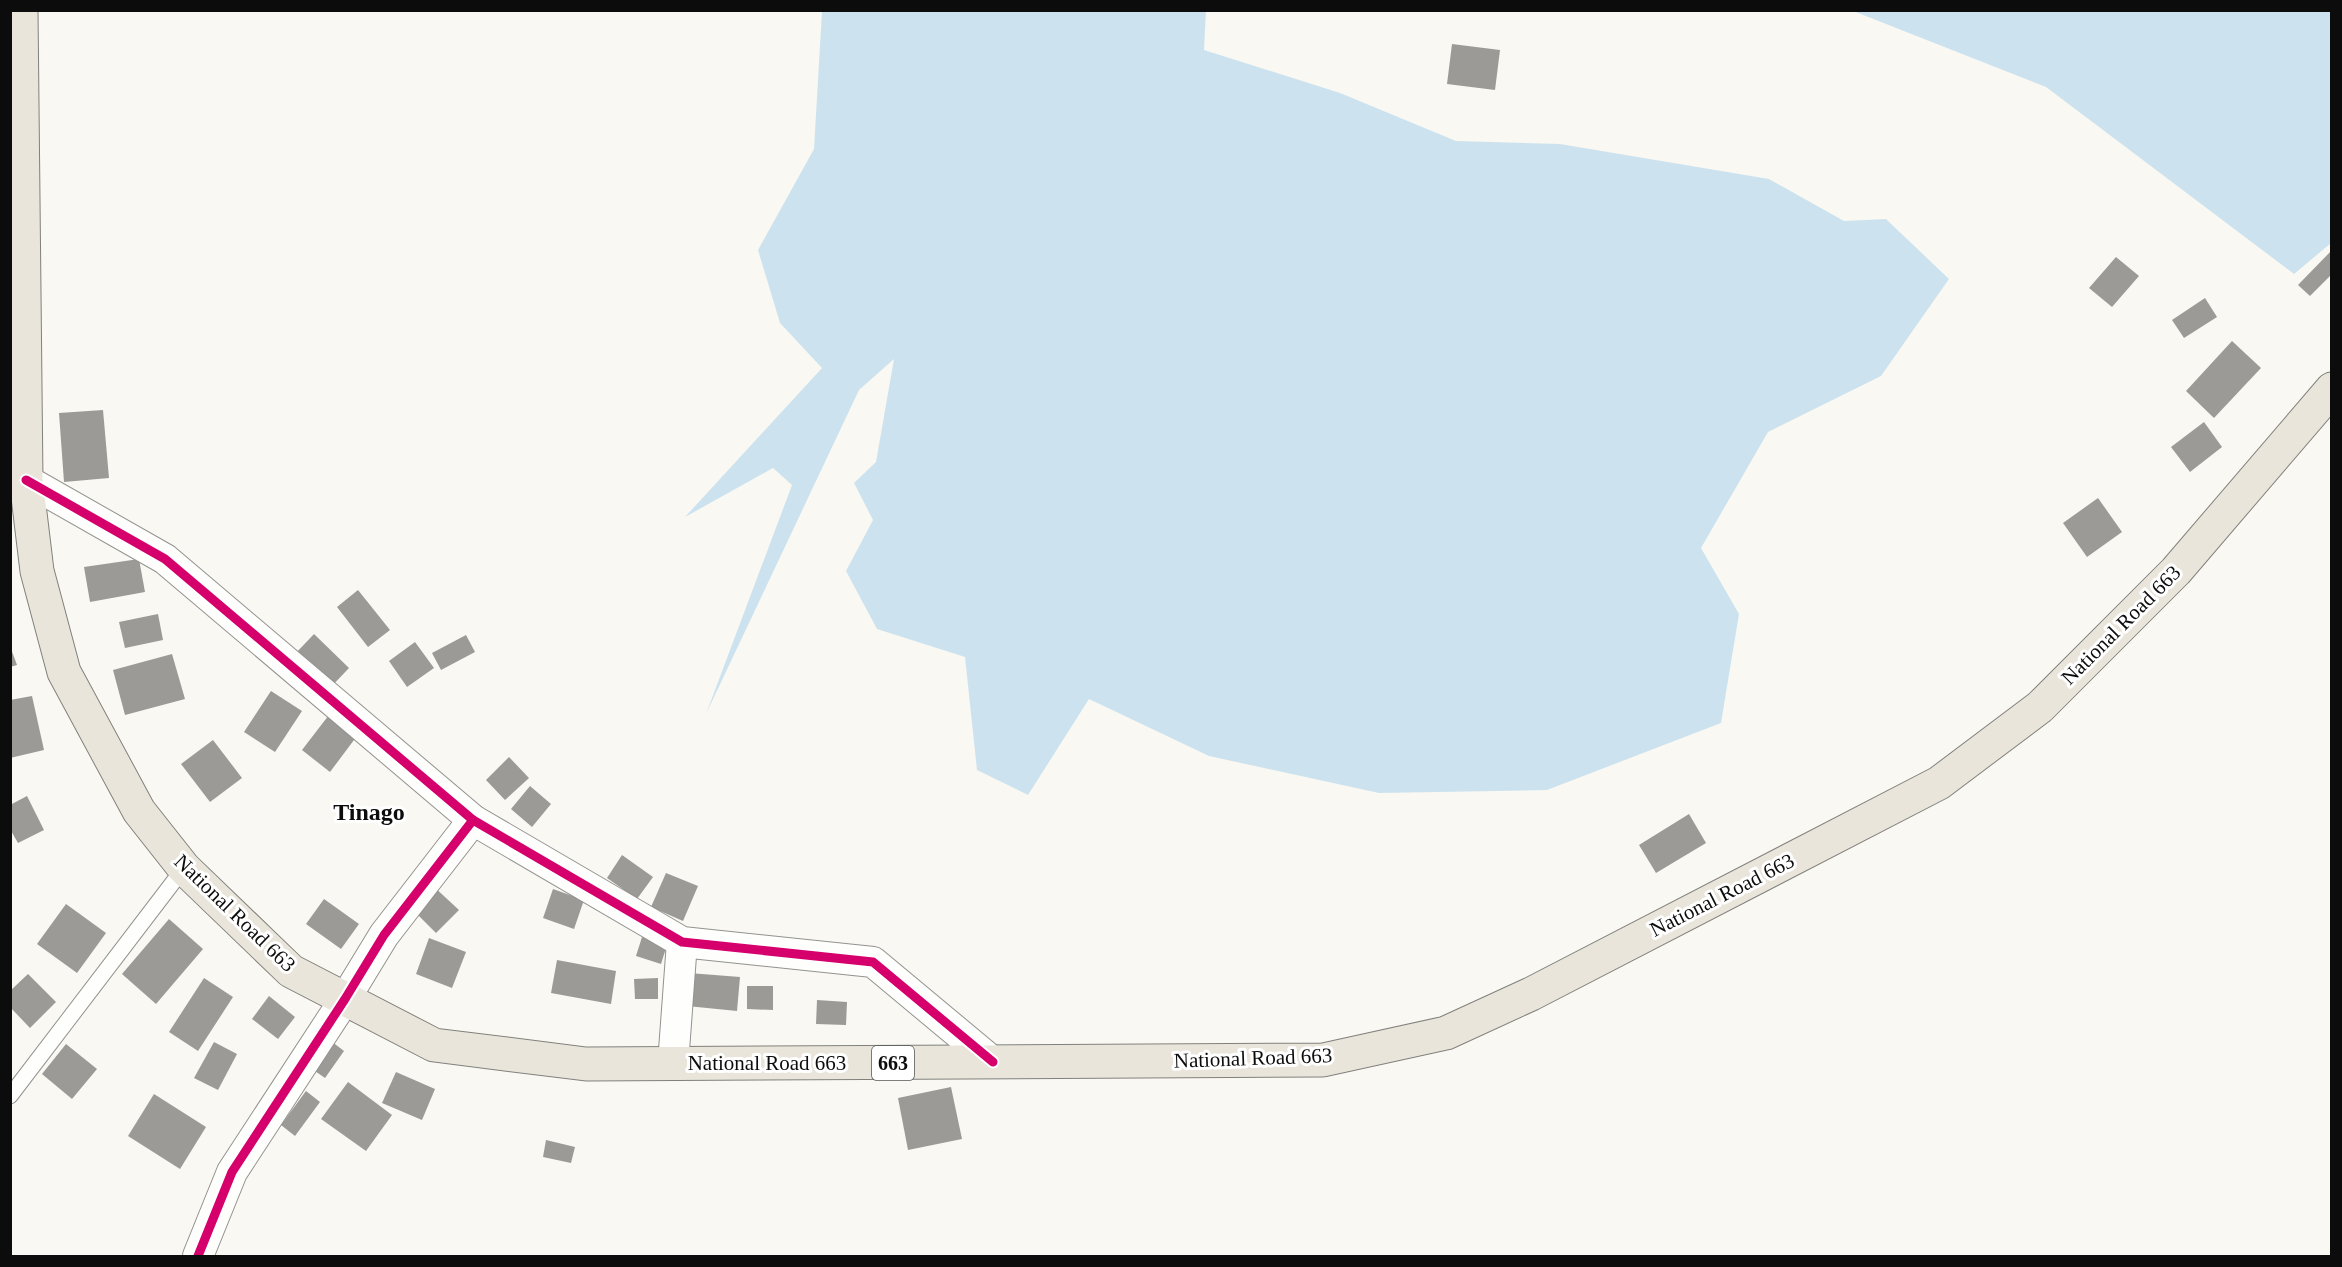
<svg xmlns="http://www.w3.org/2000/svg" width="2342" height="1267" font-family="Georgia,serif">
  <style>
    .water { fill: #cce3ef }
    .building { fill: #9c9a97 }
    .lines { fill: none; stroke-linecap: round; stroke-linejoin: round }
    .lane-casing { stroke: #939290; stroke-width: 17 }
    .street-casing { stroke: #939290; stroke-width: 32 }
    .primary-casing { stroke: #80807d; stroke-width: 35 }
    .lane { stroke: #fefefd; stroke-width: 15 }
    .street { stroke: #fefefd; stroke-width: 30 }
    .primary { stroke: #e9e5da; stroke-width: 33 }
    .cycleway-casing { stroke: #fff; stroke-width: 13 }
    .cycleway { stroke: #d6006c; stroke-width: 9 }
    .labels { text-anchor: middle; dominant-baseline: central; stroke-width: 6; stroke-linejoin: round; paint-order: stroke }
    .shield { fill: #fff; stroke: #555; stroke-width: 1.5 }
    .shield-label { font-size: 20px; font-weight: bold; fill: #0c0c0c }
    .street-label { font-size: 21px; fill: #0c0c0c; stroke: #fff }
    .quarter-label { font-size: 24px; font-weight: bold; fill: #0c0c0c; stroke: #fff }
  </style>
  <rect width="100%" height="100%" fill="#faf8f2"/>
  <g class="water">
    <path d="M 822,11 L 1206,11 L 1204,50 L 1340,93 L 1456,141 L 1560,144 L 1769,179 L 1844,221 L 1886,219 L 1949,279 L 1881,376 L 1768,432 L 1701,548 L 1739,614 L 1721,723 L 1547,790 L 1379,793 L 1209,756 L 1089,699 L 1028,795 L 977,770 L 965,657 L 877,629 L 846,571 L 873,520 L 854,483 L 876,462 L 894,359 L 859,390 L 706,714 L 792,485 L 773,468 L 685,517 L 822,368 L 780,323 L 758,250 L 814,149 Z"/>
    <path d="M 1853,11 L 2331,11 L 2331,243 L 2294,274 L 2046,87 Z"/>
  </g>
  <g class="building">
    <path d="M 1452,44 L 1500,50 L 1495,90 L 1447,84 Z"/>
    <path d="M 2332,250 L 2332,274 L 2310,296 L 2298,285 Z"/>
    <path d="M 2116,257 L 2139,276 L 2112,307 L 2089,288 Z"/>
    <path d="M 2205,298 L 2217,317 L 2184,338 L 2172,320 Z"/>
    <path d="M 2232,341 L 2261,368 L 2214,418 L 2186,391 Z"/>
    <path d="M 103,410 L 109,478 L 64,482 L 59,413 Z"/>
    <path d="M 2204,422 L 2222,447 L 2190,472 L 2171,447 Z"/>
    <path d="M 2098,498 L 2122,532 L 2087,557 L 2063,523 Z"/>
    <path d="M 139,559 L 145,592 L 90,602 L 84,567 Z"/>
    <path d="M 358,590 L 390,630 L 368,647 L 337,607 Z"/>
    <path d="M 158,614 L 163,640 L 125,648 L 119,622 Z"/>
    <path d="M 314,634 L 349,668 L 330,688 L 295,654 Z"/>
    <path d="M 466,635 L 475,652 L 441,670 L 432,653 Z"/>
    <path d="M 415,642 L 434,668 L 407,687 L 389,661 Z"/>
    <path d="M 10,646 L 17,665 L 10,667 Z"/>
    <path d="M 172,654 L 185,699 L 125,715 L 113,670 Z"/>
    <path d="M 271,691 L 302,711 L 275,752 L 244,732 Z"/>
    <path d="M 32,696 L 44,750 L 10,758 L 10,700 Z"/>
    <path d="M 332,711 L 360,732 L 330,772 L 302,750 Z"/>
    <path d="M 213,740 L 242,778 L 210,802 L 181,764 Z"/>
    <path d="M 509,757 L 529,778 L 505,800 L 486,780 Z"/>
    <path d="M 530,786 L 551,804 L 532,827 L 511,809 Z"/>
    <path d="M 27,796 L 44,830 L 18,843 L 10,829 L 10,805 Z"/>
    <path d="M 1689,814 L 1706,843 L 1656,873 L 1639,845 Z"/>
    <path d="M 622,855 L 653,877 L 637,899 L 607,878 Z"/>
    <path d="M 666,873 L 698,886 L 683,921 L 651,907 Z"/>
    <path d="M 432,885 L 459,910 L 436,933 L 411,908 Z"/>
    <path d="M 553,889 L 584,900 L 574,929 L 543,918 Z"/>
    <path d="M 324,899 L 359,924 L 341,949 L 306,924 Z"/>
    <path d="M 66,904 L 106,933 L 77,973 L 37,944 Z"/>
    <path d="M 169,919 L 203,949 L 156,1004 L 122,974 Z"/>
    <path d="M 642,937 L 667,945 L 661,964 L 636,956 Z"/>
    <path d="M 429,938 L 466,952 L 452,988 L 416,974 Z"/>
    <path d="M 557,960 L 616,971 L 611,1004 L 551,993 Z"/>
    <path d="M 689,973 L 740,977 L 737,1011 L 687,1006 Z"/>
    <path d="M 28,974 L 56,1002 L 30,1028 L 10,1007 L 10,991 Z"/>
    <path d="M 204,978 L 233,997 L 198,1051 L 169,1032 Z"/>
    <path d="M 658,978 L 658,999 L 635,999 L 634,979 Z"/>
    <path d="M 747,986 L 773,986 L 773,1010 L 747,1009 Z"/>
    <path d="M 269,996 L 295,1017 L 278,1039 L 252,1019 Z"/>
    <path d="M 817,1000 L 847,1002 L 846,1025 L 816,1024 Z"/>
    <path d="M 331,1041 L 344,1051 L 325,1078 L 312,1069 Z"/>
    <path d="M 214,1042 L 237,1054 L 218,1090 L 194,1078 Z"/>
    <path d="M 66,1044 L 97,1069 L 72,1099 L 42,1074 Z"/>
    <path d="M 396,1072 L 435,1089 L 422,1120 L 382,1103 Z"/>
    <path d="M 348,1082 L 392,1115 L 366,1151 L 321,1119 Z"/>
    <path d="M 951,1087 L 962,1139 L 908,1150 L 898,1098 Z"/>
    <path d="M 306,1091 L 320,1102 L 295,1136 L 281,1125 Z"/>
    <path d="M 154,1094 L 206,1127 L 180,1169 L 128,1136 Z"/>
    <path d="M 546,1140 L 575,1147 L 571,1163 L 543,1157 Z"/>
  </g>
  <g class="lines">
    <defs>
      <path id="lane" d="M 10,1096 L 184,868"/>
      <g id="street">
        <path d="M 26,480 L 165,559 L 473,820 L 682,942 L 873,962 L 993,1062"/>
        <path d="M 673,1064 L 682,942"/>
        <path d="M 198,1256 L 232,1172 L 345,999 L 384,935 L 473,820"/>
      </g>
      <path id="primary" d="M 21,10 L 26,480 L 37,571 L 64,672 L 139,811 L 184,868 L 291,971 L 434,1045 L 586,1064 L 1323,1060 L 1446,1033 L 1531,994 L 1939,783 L 2040,707 L 2176,571 L 2332,389"/>
    </defs>
    <use href="#lane" class="lane-casing"/>
    <use href="#street" class="street-casing"/>
    <use href="#primary" class="primary-casing"/>
    <use href="#lane" class="lane"/>
    <use href="#street" class="street"/>
    <use href="#primary" class="primary"/>
    <defs>
      <g id="cycleway">
        <path d="M 26,480 L 165,559 L 473,820 L 682,942 L 873,962 L 993,1062"/>
        <path d="M 198,1256 L 232,1172 L 345,999 L 384,935 L 473,820"/>
      </g>
    </defs>
    <use href="#cycleway" class="cycleway-casing"/>
    <use href="#cycleway" class="cycleway"/>
  </g>
  <g class="labels">
    <rect class="shield" x="872" y="1046" width="42" height="34" rx="4.5"/>
    <g class="shield-label">
      <text x="893" y="1063">663</text>
    </g>
    <g class="street-label">
      <text transform="translate(2121 625) rotate(-45)">National Road 663</text>
      <text transform="translate(1722 895) rotate(-27)">National Road 663</text>
      <text transform="translate(235 913) rotate(44)">National Road 663</text>
      <text transform="translate(1253 1058) rotate(-2)">National Road 663</text>
      <text x="767" y="1063">National Road 663</text>
    </g>
    <g class="quarter-label">
      <text x="369" y="812">Tinago</text>
    </g>
  </g>
  <rect width="2342" height="1267" fill="none" stroke="#0c0c0c" stroke-width="24"/>
</svg>
